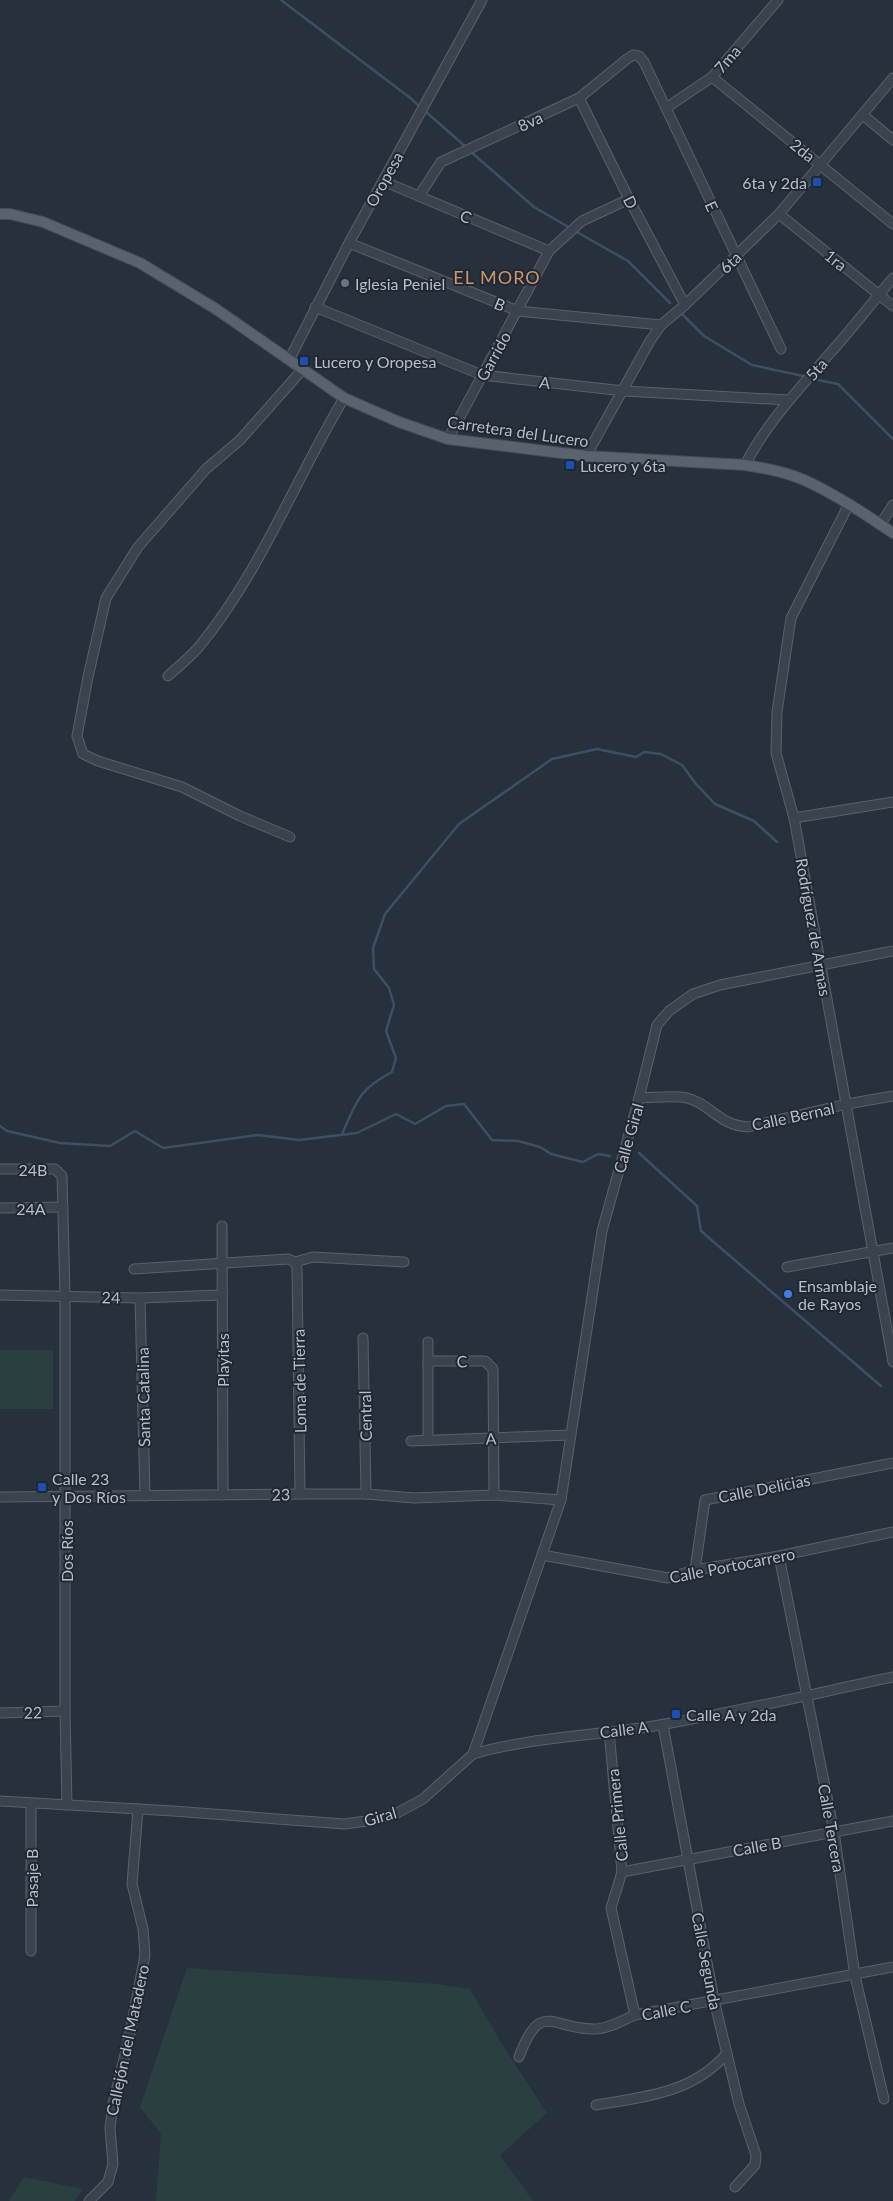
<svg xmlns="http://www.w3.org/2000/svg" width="893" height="2201" font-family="Lato,sans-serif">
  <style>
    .green { fill: #2a3f40 }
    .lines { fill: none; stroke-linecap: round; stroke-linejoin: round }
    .stream { stroke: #3e4f65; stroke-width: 2.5 }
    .minor-casing { stroke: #59616c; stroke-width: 11 }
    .major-casing { stroke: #444c57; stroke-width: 12 }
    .minor { stroke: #3b434e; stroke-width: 9 }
    .major { stroke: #59626e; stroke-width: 10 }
    .transit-dot { fill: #1a4fb4; stroke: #202833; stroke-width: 2 }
    .worship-dot { fill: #6b7280; stroke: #202833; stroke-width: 2 }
    .shop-dot { fill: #3f7fe0; stroke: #202833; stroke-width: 2 }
    .labels { text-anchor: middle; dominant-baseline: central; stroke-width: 4; stroke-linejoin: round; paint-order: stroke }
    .street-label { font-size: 16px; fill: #b7bec9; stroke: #202833 }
    .poi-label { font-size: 16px; fill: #b7bec9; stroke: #202833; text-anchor: start }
    .neighbourhood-label { font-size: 18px; letter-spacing: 1px; fill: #ce956d; stroke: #202833 }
  </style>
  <rect width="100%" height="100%" fill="#27313e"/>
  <g class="green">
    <rect x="0" y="1350" width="53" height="59"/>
    <path d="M 187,1968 L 436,1984 L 470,1989 L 500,2041 L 547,2113 L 500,2155 L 533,2201 L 156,2201 L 161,2134 L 140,2107 Z"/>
    <path d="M 24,2177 L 83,2189 L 75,2201 L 9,2201 Z"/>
  </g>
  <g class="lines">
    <g class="stream">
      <path d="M 281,0 L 409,97 L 466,147"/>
      <path d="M 470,151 L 534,207 L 570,228"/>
      <path d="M 575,231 L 628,261 L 670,303"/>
      <path d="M 681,313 L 704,336 L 752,365 L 803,376"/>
      <path d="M 813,379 L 838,384 L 893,439"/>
      <path d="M 0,1126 L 7,1131 L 60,1143 L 110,1146 L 135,1131 L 163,1148 L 258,1135 L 299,1140 L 357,1133 L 396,1114 L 415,1124 L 446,1106 L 464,1104 L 492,1140 L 518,1141 L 540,1147 L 551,1154 L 583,1162 L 598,1154 L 610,1156"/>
      <path d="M 342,1134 C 357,1101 358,1090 392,1072 L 396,1058 L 386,1031 L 394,1005 L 389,988 L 374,969 L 373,948 L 385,914 L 459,824 L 552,759 L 597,749 L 636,757 L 644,752 L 661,754 L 682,765 L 696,784 L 715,804 L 754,821 L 777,842"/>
      <path d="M 639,1153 L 697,1206 L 701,1231 L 881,1386"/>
    </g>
    <defs>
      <g id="minor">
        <path d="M 712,77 L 893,224"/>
        <path d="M 579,98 L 629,199 L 685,305"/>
        <path d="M 666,108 L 712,77 L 778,0"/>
        <path d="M 863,115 L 893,140"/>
        <path d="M 383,181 L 549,251"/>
        <path d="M 419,196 L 441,162 L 579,98 L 627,59 L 633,55 L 639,56 L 644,62 L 781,349"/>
        <path d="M 779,214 L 893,306"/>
        <path d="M 349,243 L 518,311 L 661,325"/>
        <path d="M 315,307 L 482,375 L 624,391 L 788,400"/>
        <path d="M 289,360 L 349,243 L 482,0"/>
        <path d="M 448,439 L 549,251 L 582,221 L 629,199"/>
        <path d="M 586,456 L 650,341 L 661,325 L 685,305 L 779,214 L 893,78"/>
        <path d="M 745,465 C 767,422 800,388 831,352 C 853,328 872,302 893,278"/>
        <path d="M 849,504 L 791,618 L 777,712 L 776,753 L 794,818 L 893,1362"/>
        <path d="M 880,525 L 893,505"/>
        <path d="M 168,676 C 178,667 189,658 198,648 C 260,573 295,480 344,398"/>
        <path d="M 794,818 L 893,802"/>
        <path d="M 290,837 L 240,816 L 182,787 L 98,761 L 83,754 L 77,736 L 88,677 L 106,598 L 138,547 L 206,469 L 240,440 L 302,370"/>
        <path d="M 639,1098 C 654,1098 673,1095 687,1098 C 711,1104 718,1125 748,1127 L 847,1104 L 893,1096"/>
        <path d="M 0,1169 L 55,1169 L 62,1176 L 65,1296 L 65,1711 L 67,1805"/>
        <path d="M 0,1208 L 63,1207"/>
        <path d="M 222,1226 L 223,1495"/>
        <path d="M 295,1262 L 313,1257 L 404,1262"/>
        <path d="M 787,1267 L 893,1248"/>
        <path d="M 134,1269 L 288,1259 L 295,1262 L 297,1268 L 300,1494"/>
        <path d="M 0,1295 L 140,1298 L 221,1295"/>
        <path d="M 140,1298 L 145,1496"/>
        <path d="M 363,1338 L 366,1494"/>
        <path d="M 428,1342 L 428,1440"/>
        <path d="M 428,1361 L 485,1361 L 493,1369 L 494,1495"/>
        <path d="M 411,1441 L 570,1435"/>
        <path d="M 0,1497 L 300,1494 L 366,1494 L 414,1498 L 494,1495 L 561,1500"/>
        <path d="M 542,1555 L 668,1578 L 695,1570 L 779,1556 L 893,1532"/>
        <path d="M 779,1556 L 834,1832 L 855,1976 L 884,2099"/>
        <path d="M 695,1570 L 705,1500 L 893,1463"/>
        <path d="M 0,1713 L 65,1711"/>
        <path d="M 663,1725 L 714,2000 L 739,2104 L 756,2155 L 755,2165 L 735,2187"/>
        <path d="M 609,1731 L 622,1872 L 611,1908 L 635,2015"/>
        <path d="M 473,1754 C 535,1736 602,1736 665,1724 C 741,1711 817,1693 893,1677"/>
        <path d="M 0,1801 L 173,1811 L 344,1824 L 374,1820 L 397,1813 L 423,1799 L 473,1754 L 561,1500 L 602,1231 L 639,1098 L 657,1025 L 669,1011 L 693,994 L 720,985 L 893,951"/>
        <path d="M 622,1872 L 893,1821"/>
        <path d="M 31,1951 L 31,1804"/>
        <path d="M 519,2057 C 541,1998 552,2030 595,2029 C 608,2029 623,2020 635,2015 L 893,1967"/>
        <path d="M 596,2105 C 644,2097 694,2093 727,2053"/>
        <path d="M 89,2201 L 108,2182 L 113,2164 L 110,2128 L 113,2104 L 129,2038 L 145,1955 L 143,1929 L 132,1884 L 138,1809"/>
      </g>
      <path id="major" d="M 0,214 L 10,214 L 43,222 L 140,263 L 216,309 L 344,398 L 399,422 L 448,439 L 586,456 L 745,465 C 765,468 786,472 804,480 C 835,494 865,514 893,533"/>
    </defs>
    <use href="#minor" class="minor-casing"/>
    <use href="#major" class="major-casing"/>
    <use href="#minor" class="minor"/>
    <use href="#major" class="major"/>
  </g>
  <g class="transit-dot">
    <rect x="812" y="177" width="10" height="10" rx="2.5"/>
    <rect x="299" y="356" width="10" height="10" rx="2.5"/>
    <rect x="565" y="460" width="10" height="10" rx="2.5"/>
    <rect x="37" y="1482" width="10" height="10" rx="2.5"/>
    <rect x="671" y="1709" width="10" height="10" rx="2.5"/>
  </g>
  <circle class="worship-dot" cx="345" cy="283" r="5"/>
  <circle class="shop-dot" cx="788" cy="1294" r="5"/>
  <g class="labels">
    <g class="street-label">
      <text transform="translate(727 59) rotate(-49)">7ma</text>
      <text transform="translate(530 121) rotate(-25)">8va</text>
      <text transform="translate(803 150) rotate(39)">2da</text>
      <text transform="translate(384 179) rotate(-61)">Oropesa</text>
      <text transform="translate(631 202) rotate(63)">D</text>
      <text transform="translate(712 206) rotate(65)">E</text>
      <text transform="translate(466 216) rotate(23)">C</text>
      <text transform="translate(836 260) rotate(39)">1ra</text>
      <text transform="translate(730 262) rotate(-44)">6ta</text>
      <text transform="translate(500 304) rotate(22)">B</text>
      <text transform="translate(493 356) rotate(-61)">Garrido</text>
      <text transform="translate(816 369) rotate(-48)">5ta</text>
      <text transform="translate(545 382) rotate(7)">A</text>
      <text transform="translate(518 431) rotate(8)">Carretera del Lucero</text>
      <text transform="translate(814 927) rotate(80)">Rodríguez de Armas</text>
      <text transform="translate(793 1116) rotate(-12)">Calle Bernal</text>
      <text transform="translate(628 1138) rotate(-74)">Calle Giral</text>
      <text x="33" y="1169">24B</text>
      <text x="31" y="1208">24A</text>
      <text transform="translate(111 1297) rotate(1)">24</text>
      <text transform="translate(222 1360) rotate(-90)">Playitas</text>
      <text transform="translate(462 1361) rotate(-1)">C</text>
      <text transform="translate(299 1381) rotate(-91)">Loma de Tierra</text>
      <text transform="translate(143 1397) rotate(-91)">Santa Catalina</text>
      <text transform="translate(365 1416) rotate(-91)">Central</text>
      <text transform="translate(491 1438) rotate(-2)">A</text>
      <text transform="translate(764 1488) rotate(-11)">Calle Delicias</text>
      <text transform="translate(281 1494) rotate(-1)">23</text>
      <text transform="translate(66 1551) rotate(-90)">Dos Ríos</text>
      <text transform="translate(732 1565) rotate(-11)">Calle Portocarrero</text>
      <text transform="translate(33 1712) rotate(-1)">22</text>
      <text transform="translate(624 1729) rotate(-7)">Calle A</text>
      <text transform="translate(617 1815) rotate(-96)">Calle Primera</text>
      <text transform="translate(380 1816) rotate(-16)">Giral</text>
      <text transform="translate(832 1828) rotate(80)">Calle Tercera</text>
      <text transform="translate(757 1846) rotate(-10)">Calle B</text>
      <text transform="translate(31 1878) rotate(-90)">Pasaje B</text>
      <text transform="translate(707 1961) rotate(79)">Calle Segunda</text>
      <text transform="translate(666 2010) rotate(-11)">Calle C</text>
      <text transform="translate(127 2040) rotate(-78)">Callejón del Matadero</text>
    </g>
    <g class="poi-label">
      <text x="807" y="182" text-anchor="end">6ta y 2da</text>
      <text x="355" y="283">Iglesia Peniel</text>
      <text x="314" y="361">Lucero y Oropesa</text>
      <text x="580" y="465">Lucero y 6ta</text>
      <text x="798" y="1285">Ensamblaje<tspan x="798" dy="18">de Rayos</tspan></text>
      <text x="52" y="1478">Calle 23<tspan x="52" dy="18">y Dos Ríos</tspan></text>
      <text x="686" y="1714">Calle A y 2da</text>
    </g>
    <g class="neighbourhood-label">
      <text x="497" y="277">EL MORO</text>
    </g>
  </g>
</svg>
